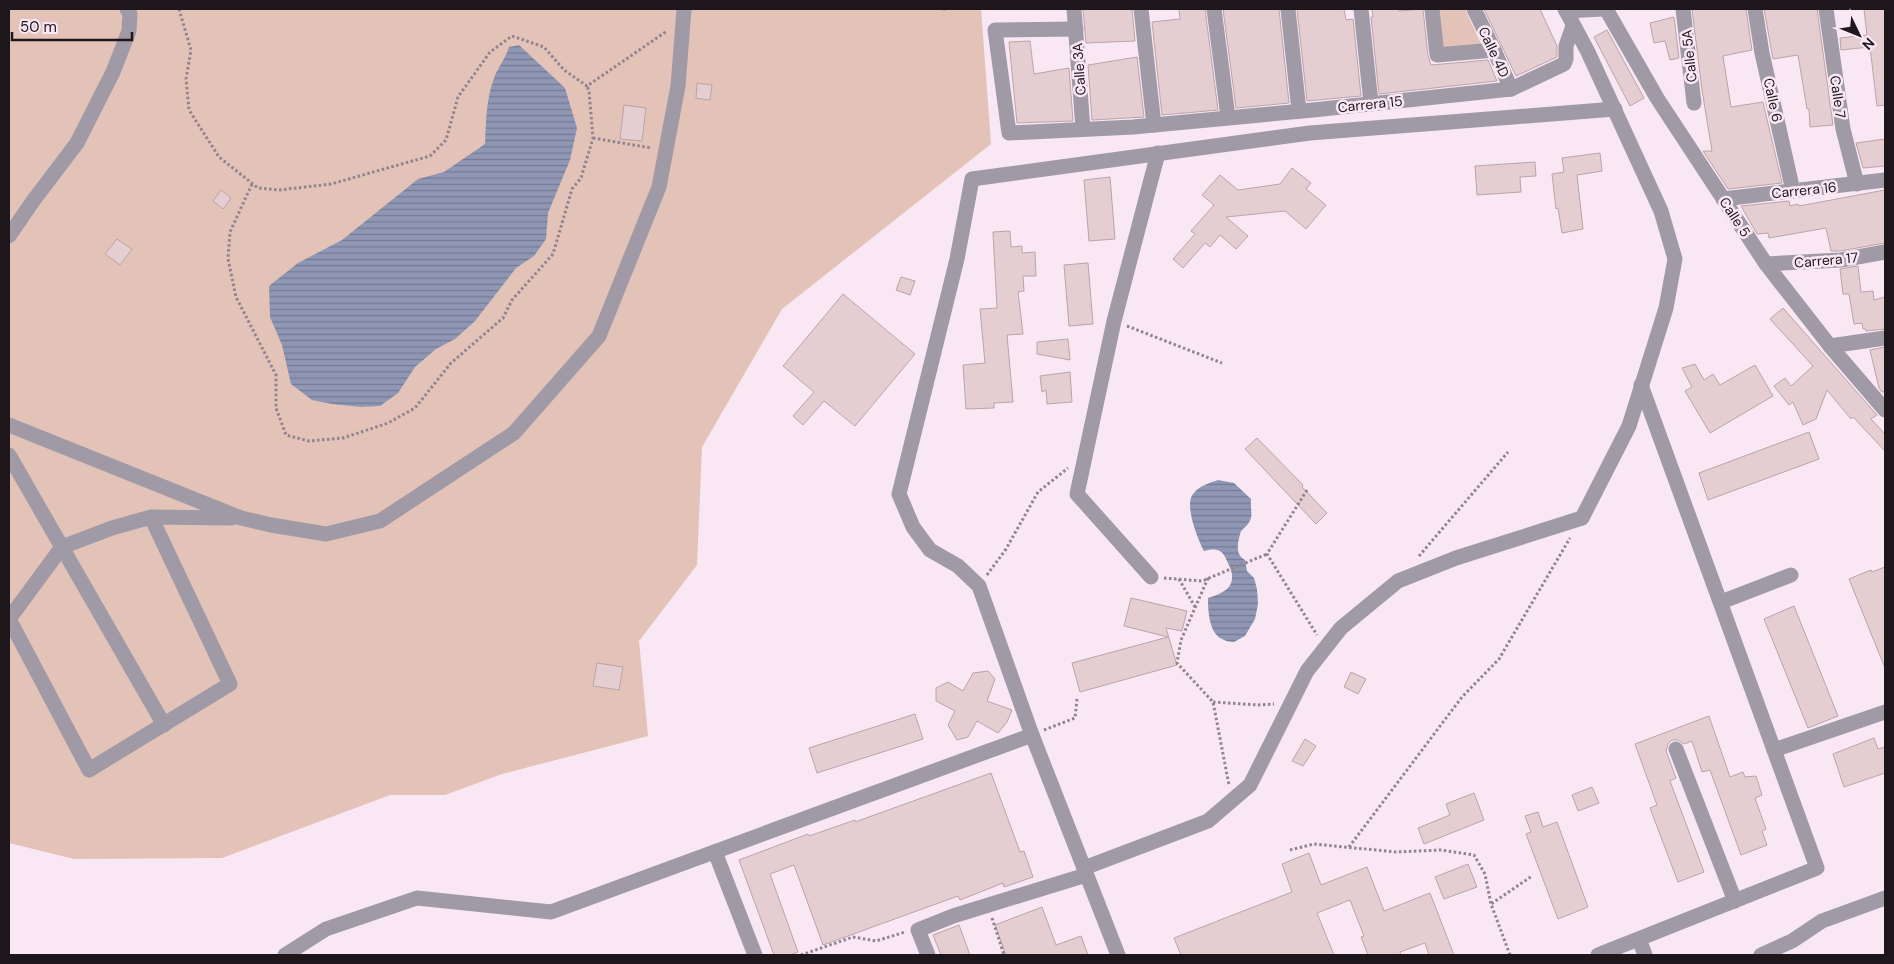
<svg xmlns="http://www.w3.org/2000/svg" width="1894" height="964" font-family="'DM Sans',sans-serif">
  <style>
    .green { fill: #e3c2b8 }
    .water { fill: url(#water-rules) }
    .building { fill: #e5ced2; stroke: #baa4a7 }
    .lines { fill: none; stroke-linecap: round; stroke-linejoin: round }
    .path { stroke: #91848e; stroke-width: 3; stroke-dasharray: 2.5 2.5; stroke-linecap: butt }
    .minor { stroke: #a09aa7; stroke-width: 15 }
    .labels { text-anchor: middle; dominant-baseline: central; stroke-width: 5; stroke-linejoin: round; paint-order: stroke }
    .street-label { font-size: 14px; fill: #1d171c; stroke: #f9e7f4 }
  </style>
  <defs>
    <pattern id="water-rules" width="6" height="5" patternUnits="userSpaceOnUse" patternTransform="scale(1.25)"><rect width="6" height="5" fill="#8f97b4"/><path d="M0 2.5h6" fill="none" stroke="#747a92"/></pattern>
  </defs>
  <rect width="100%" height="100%" fill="#f9e7f4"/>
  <g class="green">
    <path d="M 9,9 L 981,9 L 991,144 L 782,309 L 702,447 L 697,565 L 639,641 L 648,736 L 502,774 L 445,795 L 390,795 L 222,858 L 74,859 L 9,843 Z"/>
    <path d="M 1437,9 L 1465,9 L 1482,46 L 1440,51 Z"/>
  </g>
  <g class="water">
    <path d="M 519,45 L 565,88 L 577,128 L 570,160 L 548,213 L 546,239 L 534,256 L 516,268 L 475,321 L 455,339 L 436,349 L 415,367 L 398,393 L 380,406 L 361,407 L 332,404 L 312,400 L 291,384 L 282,345 L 270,317 L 269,286 L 298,263 L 342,240 L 418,179 L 444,172 L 485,144 C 486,122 486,100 494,78 C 498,67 505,60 509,47 Z"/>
    <path d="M 1218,480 L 1234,483 L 1251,499 C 1250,516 1256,518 1241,531 C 1238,541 1234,554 1245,560 L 1247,571 L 1254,578 L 1257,589 L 1258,604 L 1255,619 L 1245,636 L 1234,642 C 1230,642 1225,641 1222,639 C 1209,633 1208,611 1208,598 C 1229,592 1239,583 1227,561 C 1225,556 1222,551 1217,550 C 1213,549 1208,550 1204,551 C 1198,540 1184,505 1193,494 C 1199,486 1209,483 1218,480 Z"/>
  </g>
  <g class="building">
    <path d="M 1083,9 L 1132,9 L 1135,41 L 1086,43 Z"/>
    <path d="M 1179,9 L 1205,9 L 1218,110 L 1162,115 L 1152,22 L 1180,19 Z"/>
    <path d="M 1223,9 L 1279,9 L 1289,103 L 1236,108 Z"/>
    <path d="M 1297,9 L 1344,9 L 1346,20 L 1353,19 L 1361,96 L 1307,101 Z"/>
    <path d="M 1372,9 L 1399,9 L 1399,11 L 1423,9 L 1428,56 L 1431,65 L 1488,60 L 1497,81 L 1379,94 L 1371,17 L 1373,17 Z"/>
    <path d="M 1484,9 L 1540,9 L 1557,46 L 1557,57 L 1516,76 Z"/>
    <path d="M 1692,9 L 1746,9 L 1752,50 L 1723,56 L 1731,107 L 1763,102 L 1782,183 L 1728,189 L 1703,151 L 1712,151 L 1702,90 Z"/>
    <path d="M 1764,9 L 1817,9 L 1833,125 L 1810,127 L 1809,109 L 1807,109 L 1798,55 L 1773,59 Z"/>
    <path d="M 1864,9 L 1885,9 L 1885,105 L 1877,106 L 1870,47 L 1841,50 L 1840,38 L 1867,35 Z"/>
    <path d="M 1674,17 L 1679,58 L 1670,60 L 1665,41 L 1654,43 L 1650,23 Z"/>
    <path d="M 1607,30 L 1644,98 L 1630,106 L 1594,37 Z"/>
    <path d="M 1030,41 L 1034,74 L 1069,68 L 1073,121 L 1017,123 L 1009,42 Z"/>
    <path d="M 1137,57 L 1144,117 L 1092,120 L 1088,65 Z"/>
    <path d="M 697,83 L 712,85 L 710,100 L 696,98 Z"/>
    <path d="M 624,105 L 646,108 L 642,141 L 620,139 Z"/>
    <path d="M 1885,139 L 1885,166 L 1863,168 L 1856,143 Z"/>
    <path d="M 1600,153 L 1602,171 L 1577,175 L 1583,229 L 1562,233 L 1558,208 L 1556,209 L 1552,174 L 1564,172 L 1562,158 Z"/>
    <path d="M 1535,162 L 1536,176 L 1520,177 L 1521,192 L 1477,195 L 1475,166 Z"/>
    <path d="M 1292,168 L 1311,183 L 1306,189 L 1326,205 L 1306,229 L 1285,211 L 1226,217 L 1248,236 L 1236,249 L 1220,235 L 1210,247 L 1205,243 L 1183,268 L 1173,259 L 1195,234 L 1191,231 L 1214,205 L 1202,195 L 1220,175 L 1238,190 L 1280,184 Z"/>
    <path d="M 1110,177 L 1115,239 L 1089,241 L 1084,180 Z"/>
    <path d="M 221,190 L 231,198 L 223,209 L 213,201 Z"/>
    <path d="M 1885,190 L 1885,243 L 1840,251 L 1831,251 L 1826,228 L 1769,238 L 1768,233 L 1757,234 L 1741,206 L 1789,201 L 1790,206 L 1798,204 L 1799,206 Z"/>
    <path d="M 1010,231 L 1011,247 L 1022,246 L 1022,253 L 1035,252 L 1036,276 L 1023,276 L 1024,291 L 1018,292 L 1023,334 L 1007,335 L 1013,402 L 994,403 L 994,408 L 966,409 L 963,365 L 985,363 L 980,309 L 997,308 L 993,232 Z"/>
    <path d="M 117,239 L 132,249 L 120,265 L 105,254 Z"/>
    <path d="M 1088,263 L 1093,324 L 1069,326 L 1064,265 Z"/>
    <path d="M 1858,266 L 1861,292 L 1873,291 L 1874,300 L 1885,297 L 1885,329 L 1866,331 L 1866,329 L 1863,329 L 1862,323 L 1854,324 L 1849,294 L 1843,294 L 1840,269 Z"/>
    <path d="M 901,277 L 915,281 L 910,295 L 896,290 Z"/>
    <path d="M 843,294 L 915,354 L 855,426 L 824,401 L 803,425 L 793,416 L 814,392 L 783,366 Z"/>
    <path d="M 1783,308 L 1877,415 L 1871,419 L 1885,434 L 1885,451 L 1853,417 L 1851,419 L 1827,390 L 1816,419 L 1803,425 L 1793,402 L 1789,405 L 1774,386 L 1785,378 L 1791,386 L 1813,366 L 1770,319 Z"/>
    <path d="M 1068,339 L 1070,360 L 1037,354 L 1037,342 Z"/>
    <path d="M 1885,347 L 1885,392 L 1882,392 L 1879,388 L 1870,350 Z"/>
    <path d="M 1695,364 L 1704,380 L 1713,374 L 1720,385 L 1755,365 L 1773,396 L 1710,433 L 1685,391 L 1692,387 L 1682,368 Z"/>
    <path d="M 1070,372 L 1072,402 L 1047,404 L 1046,390 L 1042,392 L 1040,376 Z"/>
    <path d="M 1809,432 L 1819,459 L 1708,500 L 1699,473 Z"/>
    <path d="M 1257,438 L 1303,485 L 1302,487 L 1327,513 L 1316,524 L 1245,449 Z"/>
    <path d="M 1885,567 L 1885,668 L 1849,579 L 1871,570 L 1872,572 Z"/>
    <path d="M 1131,598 L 1187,611 L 1182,631 L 1166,628 L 1177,665 L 1080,692 L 1072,663 L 1168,637 L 1124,626 Z"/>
    <path d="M 1794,606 L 1838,716 L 1808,728 L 1764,619 Z"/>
    <path d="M 597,663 L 623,667 L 619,690 L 593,686 Z"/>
    <path d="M 988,671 L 995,679 L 987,701 L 1012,710 L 1007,722 L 998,733 L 977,721 L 968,737 L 957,740 L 948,725 L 955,711 L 936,701 L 936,688 L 948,682 L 963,691 L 973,673 Z"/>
    <path d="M 1351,672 L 1366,679 L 1358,694 L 1344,687 Z"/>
    <path d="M 915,714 L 923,739 L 817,773 L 809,748 Z"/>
    <path d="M 1709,716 L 1730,777 L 1743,772 L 1745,777 L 1756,776 L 1762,795 L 1755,798 L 1766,829 L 1762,831 L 1767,845 L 1741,855 L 1710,770 L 1702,772 L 1692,741 L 1684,744 L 1678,740 L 1672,740 L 1668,744 L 1666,751 L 1676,778 L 1670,781 L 1704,872 L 1678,882 L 1650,808 L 1657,805 L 1635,744 Z"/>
    <path d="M 1874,738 L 1878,749 L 1885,747 L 1885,773 L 1844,787 L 1833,754 Z"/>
    <path d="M 1305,739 L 1316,746 L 1303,766 L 1292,761 Z"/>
    <path d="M 991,773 L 1020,852 L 1024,851 L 1033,877 L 1004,887 L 1003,883 L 960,900 L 958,896 L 823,945 L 794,865 L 770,874 L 798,952 L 790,955 L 774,955 L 739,860 L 808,834 L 809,836 L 855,820 L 855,822 Z"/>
    <path d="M 1592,787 L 1599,803 L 1578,811 L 1572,795 Z"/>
    <path d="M 1474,793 L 1484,820 L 1424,844 L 1418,828 L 1450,815 L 1446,804 Z"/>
    <path d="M 1538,812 L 1543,827 L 1557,822 L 1588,907 L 1558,919 L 1526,834 L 1531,832 L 1525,816 Z"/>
    <path d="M 1309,853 L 1321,885 L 1367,867 L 1384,911 L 1430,893 L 1454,955 L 1429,955 L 1425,943 L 1400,952 L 1401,955 L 1368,955 L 1361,937 L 1364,936 L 1350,900 L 1317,913 L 1334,955 L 1181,955 L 1174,938 L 1292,892 L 1282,864 Z"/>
    <path d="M 1468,864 L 1477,887 L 1444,899 L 1435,877 Z"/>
    <path d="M 1042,907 L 1056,945 L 1081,936 L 1088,955 L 1006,955 L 995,925 Z"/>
    <path d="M 959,925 L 970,955 L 941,955 L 933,935 Z"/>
  </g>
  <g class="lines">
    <g class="path">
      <path d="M 179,9 L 191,50 L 186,79 L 189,110 L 219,157 L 258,188 L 279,190 L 331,184 L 430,156 L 446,140 L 458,97 L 490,52 L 512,36 L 544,47 L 564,70 L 587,86 L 667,31"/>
      <path d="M 943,9 L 947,9"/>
      <path d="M 593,138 L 651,148"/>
      <path d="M 252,184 L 230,232 L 228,259 L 236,297 L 276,375 L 276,408 L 286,435 L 309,441 L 343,438 L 388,423 L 415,408 L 451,363 L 503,318 L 512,300 L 553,254 L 572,189 L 581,178 L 593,138 L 589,91 L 587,86"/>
      <path d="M 1127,326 L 1222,363"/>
      <path d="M 1307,490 L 1267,554 L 1317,635"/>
      <path d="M 1419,556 L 1508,452"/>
      <path d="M 987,575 L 1006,549 L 1038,492 L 1068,468"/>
      <path d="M 1164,578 L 1202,581 L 1267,554"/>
      <path d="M 1208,578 L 1181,640 L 1177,663 L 1213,702 L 1229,785"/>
      <path d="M 1179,579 L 1195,607"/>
      <path d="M 1213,702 L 1258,705 L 1274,704"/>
      <path d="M 1044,730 L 1075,718 L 1077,699"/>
      <path d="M 1349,847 L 1462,697 L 1499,659 L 1570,538"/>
      <path d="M 1290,850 L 1314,844 L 1396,852 L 1441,850 L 1474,855 L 1485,874 L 1491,904"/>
      <path d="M 992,918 L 1004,955"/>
      <path d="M 801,955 L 853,937 L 876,941 L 905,932"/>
      <path d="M 1510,955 L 1491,904 L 1532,876"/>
    </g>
    <g class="minor">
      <path d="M 1074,9 L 1083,129"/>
      <path d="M 1141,9 L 1154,125"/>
      <path d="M 1214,9 L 1228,117"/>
      <path d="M 1288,9 L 1299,111"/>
      <path d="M 1361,9 L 1371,103"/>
      <path d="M 1432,9 L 1437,55 L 1494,50"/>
      <path d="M 1474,9 L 1494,50 L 1511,89 L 1564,64 L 1566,59 L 1566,46 L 1573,26"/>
      <path d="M 1606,9 L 1657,98 L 1766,264 L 1830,346 L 1885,410"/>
      <path d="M 1683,9 L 1694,103"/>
      <path d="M 1755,9 L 1762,53 L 1793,191"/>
      <path d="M 1826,9 L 1843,129 L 1857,184"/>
      <path d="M 1566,11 L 1602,9"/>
      <path d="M 1076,29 L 995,30 L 1009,133 L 1133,127 L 1313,110 L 1511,89"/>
      <path d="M 1723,199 L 1885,180"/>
      <path d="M 9,236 L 33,201 L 77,143 L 113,72 L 129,31 L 130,14 L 127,9"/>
      <path d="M 1766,264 L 1841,260 L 1885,252"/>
      <path d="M 1830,346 L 1885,338"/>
      <path d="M 9,425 L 241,518 L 271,525 L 326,534 L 380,521 L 514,433 L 599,336 L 659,187 L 678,86 L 684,9"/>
      <path d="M 9,455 L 164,725"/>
      <path d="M 151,517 L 230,684 L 89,770 L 9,619 L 62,547 L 112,528 L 151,517 L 232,518"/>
      <path d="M 1151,577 L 1077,494 L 1114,321 L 1158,153"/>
      <path d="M 1721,602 L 1791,575"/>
      <path d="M 1676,749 L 1735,901"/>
      <path d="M 1774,750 L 1885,712"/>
      <path d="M 715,852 L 755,955"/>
      <path d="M 1084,868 L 1208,821 L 1250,785 L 1307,671 L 1341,628 L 1398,581 L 1456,558 L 1582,518 L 1629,426 L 1666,308 L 1675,259 L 1661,211 L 1588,52 L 1565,9"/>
      <path d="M 1639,939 L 1645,955"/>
      <path d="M 285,955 L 326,929 L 417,898 L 551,912 L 1032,735"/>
      <path d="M 928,955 L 918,930 L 953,916 L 1086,875"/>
      <path d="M 1118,955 L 1032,735 L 979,586 L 958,566 L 930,550 L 913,527 L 899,494 L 957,259 L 972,179 L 1310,133 L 1615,109"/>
      <path d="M 1598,955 L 1817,868 L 1641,385"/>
      <path d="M 1761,955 L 1792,941 L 1822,921 L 1885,898"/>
    </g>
  </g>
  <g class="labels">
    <g class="street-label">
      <text transform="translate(1494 52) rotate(65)">Calle 4D</text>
      <text transform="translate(1689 56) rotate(-96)">Calle 5A</text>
      <text transform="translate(1079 69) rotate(-94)">Calle 3A</text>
      <text transform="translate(1838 97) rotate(82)">Calle 7</text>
      <text transform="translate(1773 100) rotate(78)">Calle 6</text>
      <text transform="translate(1370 104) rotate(-6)">Carrera 15</text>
      <text transform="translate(1804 190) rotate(-6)">Carrera 16</text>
      <text transform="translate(1735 217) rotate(57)">Calle 5</text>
      <text transform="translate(1826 260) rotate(-5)">Carrera 17</text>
    </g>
  </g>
  <rect width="1894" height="964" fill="none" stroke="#1d171c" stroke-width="20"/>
  <g transform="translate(1859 35) rotate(133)" stroke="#f9e7f4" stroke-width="4" paint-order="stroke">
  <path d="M0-4L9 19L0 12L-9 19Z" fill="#1d171c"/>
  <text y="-8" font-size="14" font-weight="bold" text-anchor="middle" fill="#1d171c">N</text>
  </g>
  <path d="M12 32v8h120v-8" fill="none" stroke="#1d171c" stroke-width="2.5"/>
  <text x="20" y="32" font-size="15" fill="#1d171c" stroke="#f9e7f4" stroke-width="4" paint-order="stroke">50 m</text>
</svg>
